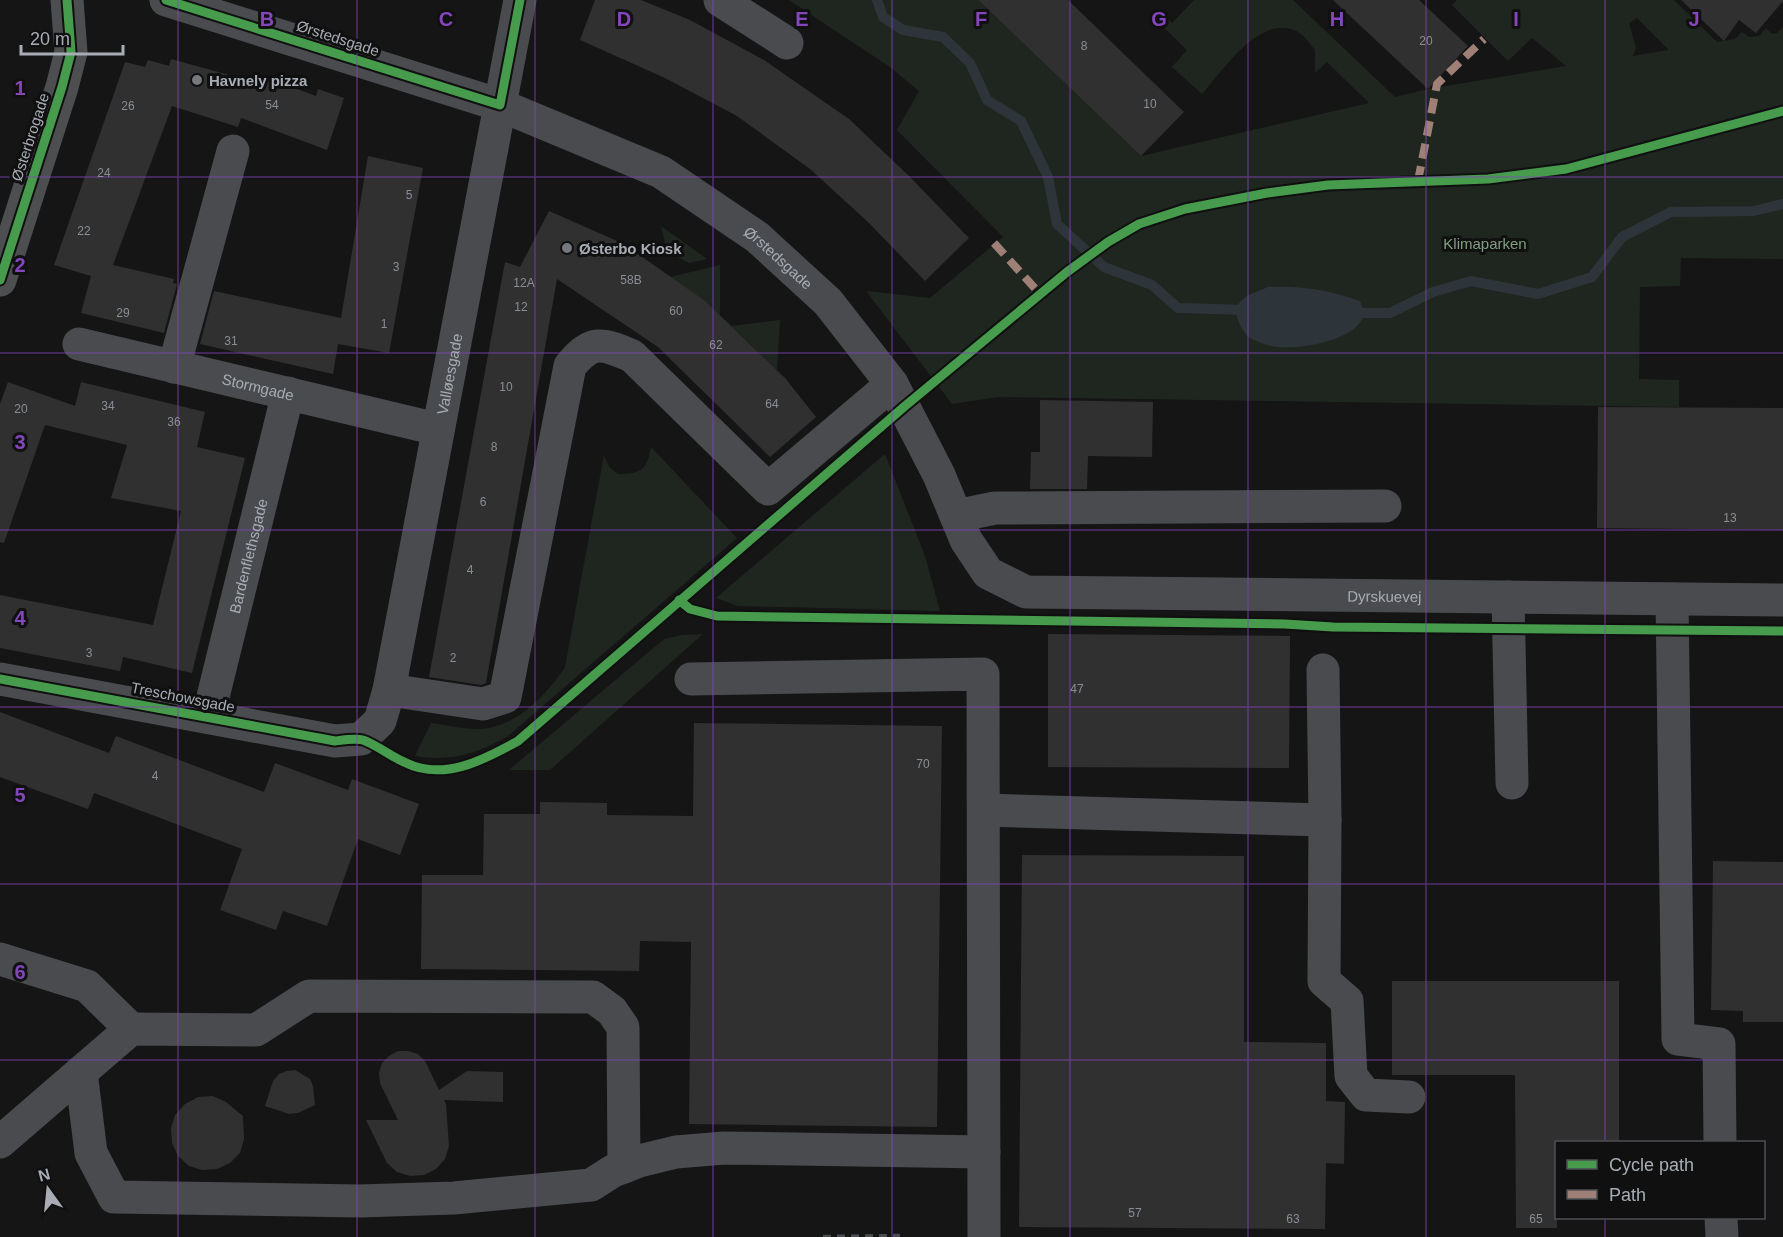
<svg xmlns="http://www.w3.org/2000/svg" width="1783" height="1237" font-family="Helvetica,sans-serif">
  <style>
    .green { fill: #1f2620; fill-rule: evenodd }
    .water { fill: #2d353a }
    .lines { fill: none; stroke-linecap: round; stroke-linejoin: round }
    .stream { stroke: #2d353a; stroke-width: 10 }
    .building { fill: #303031 }
    .minor { stroke: #4a4b4e; stroke-width: 33 }
    .major { stroke: #4c4e50; stroke-width: 33 }
    .rail { stroke: #4b4c4f; stroke-width: 4.5; stroke-dasharray: 8 6; stroke-linecap: butt }
    .quiet { stroke: #9e8076; stroke-width: 8; stroke-dasharray: 15 8; stroke-linecap: butt }
    .cycleway-casing { stroke: #101011; stroke-width: 13 }
    .cycleway { stroke: #469c4c; stroke-width: 9 }
    .grid { fill: none; stroke: #8446bd; stroke-width: 1.5; stroke-opacity: 0.55 }
    .poi-dot { fill: #75787d; stroke: #101011; stroke-width: 2 }
    .labels { text-anchor: middle; dominant-baseline: central; stroke-width: 6; stroke-linejoin: round; paint-order: stroke }
    .number-label { font-size: 12px; fill: #8a8e94 }
    .street-label { font-size: 15px; fill: #a8adb5; stroke: #101011 }
    .poi-label { font-size: 15px; font-weight: bold; fill: #a8adb5; stroke: #101011; text-anchor: start }
    .park-label { font-size: 15px; fill: #809f80; stroke: #101011 }
    .grid-label { font-size: 20px; text-anchor: middle; font-weight: bold; fill: #8446bd; stroke: #101011; stroke-width: 6; stroke-linejoin: round; paint-order: stroke }
  </style>
  <rect width="100%" height="100%" fill="#151516"/>
  <g class="green">
    <path d="M 789,0 L 978,0 L 1141,156 L 1369,103 L 1327,62 L 1315,73 L 1315,50 C 1309,43 1303,33 1294,30 C 1258,16 1222,72 1202,94 L 1172,67 L 1187,50 L 1153,17 L 1160,11 L 1172,23 L 1194,0 L 1293,0 L 1395,97 L 1428,89 L 1566,66 L 1532,38 L 1508,61 L 1452,5 L 1457,0 L 1674,0 L 1717,42 L 1735,39 L 1742,32 L 1749,37 L 1759,36 L 1766,28 L 1772,34 L 1777,33 L 1783,27 L 1783,259 L 1681,258 L 1680,286 L 1640,287 L 1639,379 L 1679,380 L 1679,407 L 998,397 L 952,404 L 866,291 L 930,298 L 1003,237 L 897,130 L 919,91 L 890,67 ZM 1637,18 L 1668,49 L 1668,50 L 1633,56 L 1636,48 L 1629,23 Z"/>
    <path d="M 661,226 L 707,259 L 689,263 L 667,251 Z"/>
    <path d="M 720,265 L 720,316 L 670,277 Z"/>
    <path d="M 780,320 L 777,370 L 731,326 Z"/>
    <path d="M 651,447 L 737,538 L 508,736 C 477,754 450,762 415,756 L 431,723 C 446,725 462,729 478,729 C 515,728 546,696 565,667 L 604,455 L 609,467 L 618,474 C 641,474 647,470 651,447 Z"/>
    <path d="M 885,454 L 925,556 L 940,611 L 738,606 L 716,598 Z"/>
    <path d="M 703,634 L 550,770 L 509,770 L 664,639 L 682,635 Z"/>
  </g>
  <path class="water" d="M 1268,287 C 1302,286 1328,290 1360,301 L 1365,313 C 1363,317 1361,322 1358,325 C 1342,343 1289,352 1267,345 C 1261,343 1254,340 1250,338 C 1241,331 1231,311 1240,302 C 1247,294 1259,291 1268,287 Z"/>
  <g class="lines">
    <g class="stream">
      <path d="M 877,0 L 883,17 L 903,30 L 943,37 L 970,63 L 987,100 L 1021,121 L 1048,177 L 1057,224 L 1104,267 L 1152,285 L 1178,308 L 1249,310"/>
      <path d="M 1352,313 L 1390,313 L 1433,292 L 1471,281 L 1538,294 L 1592,277 L 1622,237 L 1671,212 L 1754,211 L 1783,204"/>
    </g>
  </g>
  <g class="building">
    <path d="M 595,0 L 641,0 L 690,20 L 764,60 L 849,119 L 909,176 L 969,238 L 925,281 L 869,223 L 810,169 L 737,116 L 665,78 L 580,40 Z"/>
    <path d="M 978,0 L 1068,0 L 1184,112 L 1141,156 Z"/>
    <path d="M 1333,0 L 1419,0 L 1468,46 L 1428,89 Z"/>
    <path d="M 1681,0 L 1783,0 L 1783,1 L 1756,33 L 1739,20 L 1724,41 Z"/>
    <path d="M 171,59 L 251,81 L 253,73 L 316,96 L 318,89 L 344,98 L 327,150 L 241,118 L 238,127 L 172,106 L 113,265 L 174,279 L 173,283 L 177,284 L 164,333 L 81,313 L 91,276 L 54,265 L 125,62 L 145,67 L 148,60 L 169,66 Z"/>
    <path d="M 368,156 L 423,168 L 389,353 L 338,344 L 333,374 L 200,344 L 214,291 L 341,318 Z"/>
    <path d="M 549,211 L 624,244 L 705,301 L 785,378 L 816,417 L 770,457 L 658,347 L 557,279 L 486,683 L 481,685 L 429,677 L 505,262 L 520,267 Z"/>
    <path d="M 8,382 L 75,406 L 81,382 L 205,412 L 197,447 L 245,458 L 192,673 L 123,657 L 120,671 L 0,648 L 0,595 L 153,625 L 181,511 L 111,498 L 127,445 L 45,425 L 4,543 L 0,542 L 0,404 Z"/>
    <path d="M 1040,400 L 1153,402 L 1152,457 L 1088,456 L 1087,489 L 1030,489 L 1031,452 L 1040,452 Z"/>
    <path d="M 1598,407 L 1783,408 L 1783,530 L 1597,528 Z"/>
    <path d="M 1048,634 L 1290,636 L 1289,768 L 1048,767 Z"/>
    <path d="M 0,712 L 109,753 L 116,736 L 264,792 L 275,763 L 348,790 L 352,779 L 419,804 L 400,855 L 358,839 L 327,926 L 283,911 L 276,930 L 220,910 L 242,849 L 94,793 L 88,809 L 0,777 Z"/>
    <path d="M 694,723 L 942,726 L 937,1127 L 689,1124 L 691,942 L 640,941 L 639,971 L 421,969 L 422,875 L 483,875 L 484,814 L 540,814 L 540,802 L 607,803 L 607,815 L 693,816 Z"/>
    <path d="M 1022,855 L 1244,856 L 1244,1042 L 1326,1043 L 1326,1101 L 1345,1102 L 1344,1164 L 1326,1163 L 1325,1229 L 1019,1227 Z"/>
    <path d="M 1713,861 L 1783,862 L 1783,1022 L 1743,1022 L 1743,1011 L 1711,1010 Z"/>
    <path d="M 1392,981 L 1619,981 L 1619,1143 L 1557,1143 L 1557,1228 L 1516,1228 L 1515,1075 L 1392,1075 Z"/>
    <path d="M 398,1051 L 408,1051 L 418,1054 L 425,1061 L 439,1090 L 467,1071 L 503,1072 L 503,1102 L 444,1100 L 446,1104 L 449,1146 L 445,1159 L 436,1169 L 424,1175 L 410,1176 L 397,1172 L 387,1163 L 366,1120 L 398,1120 L 380,1083 L 379,1073 L 382,1063 L 389,1056 Z"/>
    <path d="M 295,1070 L 310,1079 L 313,1086 L 315,1105 L 298,1113 L 289,1114 L 265,1106 L 273,1081 L 279,1074 L 287,1071 Z"/>
    <path d="M 213,1096 L 226,1102 L 243,1116 L 244,1139 L 240,1153 L 230,1163 L 217,1169 L 202,1170 L 189,1166 L 178,1156 L 172,1143 L 171,1128 L 175,1115 L 185,1104 L 198,1097 Z"/>
  </g>
  <g class="lines">
    <g class="minor">
      <path id="s1" d="M 166,0 L 500,105 L 661,172 L 757,237 L 828,302 L 892,384 L 939,475 L 966,540 L 988,573 L 1026,592 L 1783,600"/>
      <path d="M 720,0 L 787,43"/>
      <path id="s2" d="M 79,344 L 437,429"/>
      <path d="M 174,367 L 233,151"/>
      <path d="M 956,516 L 995,508 L 1385,506"/>
      <path d="M 1508,597 L 1512,783"/>
      <path d="M 1672,599 L 1678,1039 L 1719,1044 L 1720,1142"/>
      <path id="s3" d="M 0,679 L 335,741 L 361,739 L 380,721 L 389,690 L 520,0"/>
      <path d="M 691,679 L 983,674 L 984,1237"/>
      <path d="M 389,690 L 483,704 L 505,697 L 570,366 C 592,339 602,343 632,356 L 768,489 L 892,384"/>
      <path id="s4" d="M 208,717 L 288,393"/>
      <path d="M 984,810 L 1325,820 L 1323,670"/>
      <path d="M 1325,820 L 1324,981 L 1347,1001 L 1351,1076 L 1366,1095 L 1409,1097"/>
      <path d="M 0,959 L 87,986 L 131,1029"/>
      <path d="M 81,1072 L 91,1153 L 114,1197 L 360,1201 L 454,1198 L 591,1185 L 613,1171 L 639,1161 L 676,1152 L 724,1148 L 984,1152"/>
      <path d="M 0,1142 L 131,1029 L 256,1030 L 309,996 L 593,997 L 612,1011 L 623,1027 L 624,1167"/>
      <path d="M 1721,1218 L 1722,1237"/>
    </g>
    <path class="major" d="M 0,280 L 62,87 L 71,52 L 67,0"/>
    <path class="rail" d="M 823,1237 L 900,1236"/>
    <g class="quiet">
      <path d="M 1418,181 L 1437,84 L 1484,39"/>
      <path d="M 994,243 L 1040,294"/>
    </g>
    <defs>
      <g id="cycleway">
        <path d="M 166,0 L 500,105 L 520,0"/>
        <path d="M 0,280 L 62,87 L 71,52 L 67,0"/>
        <path d="M 679,600 L 690,609 L 717,616 L 1285,624 L 1333,627 L 1783,631"/>
        <path d="M 0,679 L 335,741 C 343,740 355,738 363,740 C 377,745 390,756 404,762 C 443,782 484,760 518,741 L 905,406 L 1067,272 L 1108,242 L 1139,224 L 1185,209 L 1267,193 L 1328,185 L 1488,179 L 1566,169 L 1783,111"/>
      </g>
    </defs>
    <use href="#cycleway" class="cycleway-casing"/>
    <use href="#cycleway" class="cycleway"/>
  </g>
  <path class="grid" d="M 178,0 L 178,1237M 357,0 L 357,1237M 535,0 L 535,1237M 713,0 L 713,1237M 892,0 L 892,1237M 1070,0 L 1070,1237M 1248,0 L 1248,1237M 1426,0 L 1426,1237M 1605,0 L 1605,1142M 0,177 L 1783,177M 0,353 L 1783,353M 0,530 L 1783,530M 0,707 L 1783,707M 0,884 L 1783,884M 0,1060 L 1783,1060M 1605,1218 L 1605,1237"/>
  <g class="poi-dot">
    <circle cx="197" cy="80" r="6"/>
    <circle cx="567" cy="248" r="6"/>
  </g>
  <g class="labels">
    <g class="number-label">
      <text x="1426" y="41">20</text>
      <text x="1084" y="46">8</text>
      <text x="1150" y="104">10</text>
      <text x="272" y="105">54</text>
      <text x="128" y="106">26</text>
      <text x="104" y="173">24</text>
      <text x="409" y="195">5</text>
      <text x="84" y="231">22</text>
      <text x="396" y="267">3</text>
      <text x="631" y="280">58B</text>
      <text x="524" y="283">12A</text>
      <text x="521" y="307">12</text>
      <text x="676" y="311">60</text>
      <text x="123" y="313">29</text>
      <text x="384" y="324">1</text>
      <text x="231" y="341">31</text>
      <text x="716" y="345">62</text>
      <text x="506" y="387">10</text>
      <text x="772" y="404">64</text>
      <text x="108" y="406">34</text>
      <text x="21" y="409">20</text>
      <text x="174" y="422">36</text>
      <text x="494" y="447">8</text>
      <text x="483" y="502">6</text>
      <text x="1730" y="518">13</text>
      <text x="470" y="570">4</text>
      <text x="89" y="653">3</text>
      <text x="453" y="658">2</text>
      <text x="1077" y="689">47</text>
      <text x="923" y="764">70</text>
      <text x="155" y="776">4</text>
      <text x="1135" y="1213">57</text>
      <text x="1293" y="1219">63</text>
      <text x="1536" y="1219">65</text>
    </g>
    <g class="street-label">
      <text transform="translate(338 38) rotate(18)">Ørstedsgade</text>
      <text transform="translate(30 137) rotate(-72)">Østerbrogade</text>
      <text stroke="none"><textPath href="#s1" startOffset="670">Ørstedsgade</textPath></text>
      <text stroke="none"><textPath href="#s3" startOffset="747">Valløesgade</textPath></text>
      <text stroke="none"><textPath href="#s2" startOffset="184">Stormgade</textPath></text>
      <text stroke="none"><textPath href="#s4" startOffset="166">Bardenflethsgade</textPath></text>
      <text stroke="none"><textPath href="#s1" startOffset="1454">Dyrskuevej</textPath></text>
      <text transform="translate(183 697) rotate(11)">Treschowsgade</text>
    </g>
    <g class="poi-label">
      <text x="209" y="80">Havnely pizza</text>
      <text x="579" y="248">Østerbo Kiosk</text>
    </g>
    <g class="park-label">
      <text x="1485" y="243">Klimaparken</text>
    </g>
  </g>
  <g class="grid-label">
    <text x="267" y="26">B</text>
    <text x="446" y="26">C</text>
    <text x="624" y="26">D</text>
    <text x="802" y="26">E</text>
    <text x="981" y="26">F</text>
    <text x="1159" y="26">G</text>
    <text x="1337" y="26">H</text>
    <text x="1516" y="26">I</text>
    <text x="1694" y="26">J</text>
    <text x="20" y="95">1</text>
    <text x="20" y="272">2</text>
    <text x="20" y="449">3</text>
    <text x="20" y="625">4</text>
    <text x="20" y="802">5</text>
    <text x="20" y="979">6</text>
  </g>
  <rect x="1555" y="1141" width="210" height="78" fill="#101011" stroke="#4d4f53" stroke-width="1.5"/>
  <rect x="1567" y="1160" width="30" height="9" fill="#469c4c" stroke="#4d4f53" stroke-width="1.5"/>
  <text x="1609" y="1171" font-size="18" fill="#a8adb5">Cycle path</text>
  <rect x="1567" y="1190" width="30" height="9" fill="#9e8076" stroke="#4d4f53" stroke-width="1.5"/>
  <text x="1609" y="1201" font-size="18" fill="#a8adb5">Path</text>
  <g transform="translate(48 1189) rotate(345)" stroke="#101011" stroke-width="4.5" paint-order="stroke">
  <path d="M0-4.5L10 22L0 15L-10 22Z" fill="#a8adb5"/>
  <text y="-9" font-size="16" font-weight="bold" text-anchor="middle" fill="#a8adb5">N</text>
  </g>
  <path d="M21 45v9h102v-9" fill="none" stroke="#a8adb5" stroke-width="3"/>
  <text x="30" y="45" font-size="18" fill="#a8adb5" stroke="#101011" stroke-width="4.5" paint-order="stroke">20 m</text>
</svg>
